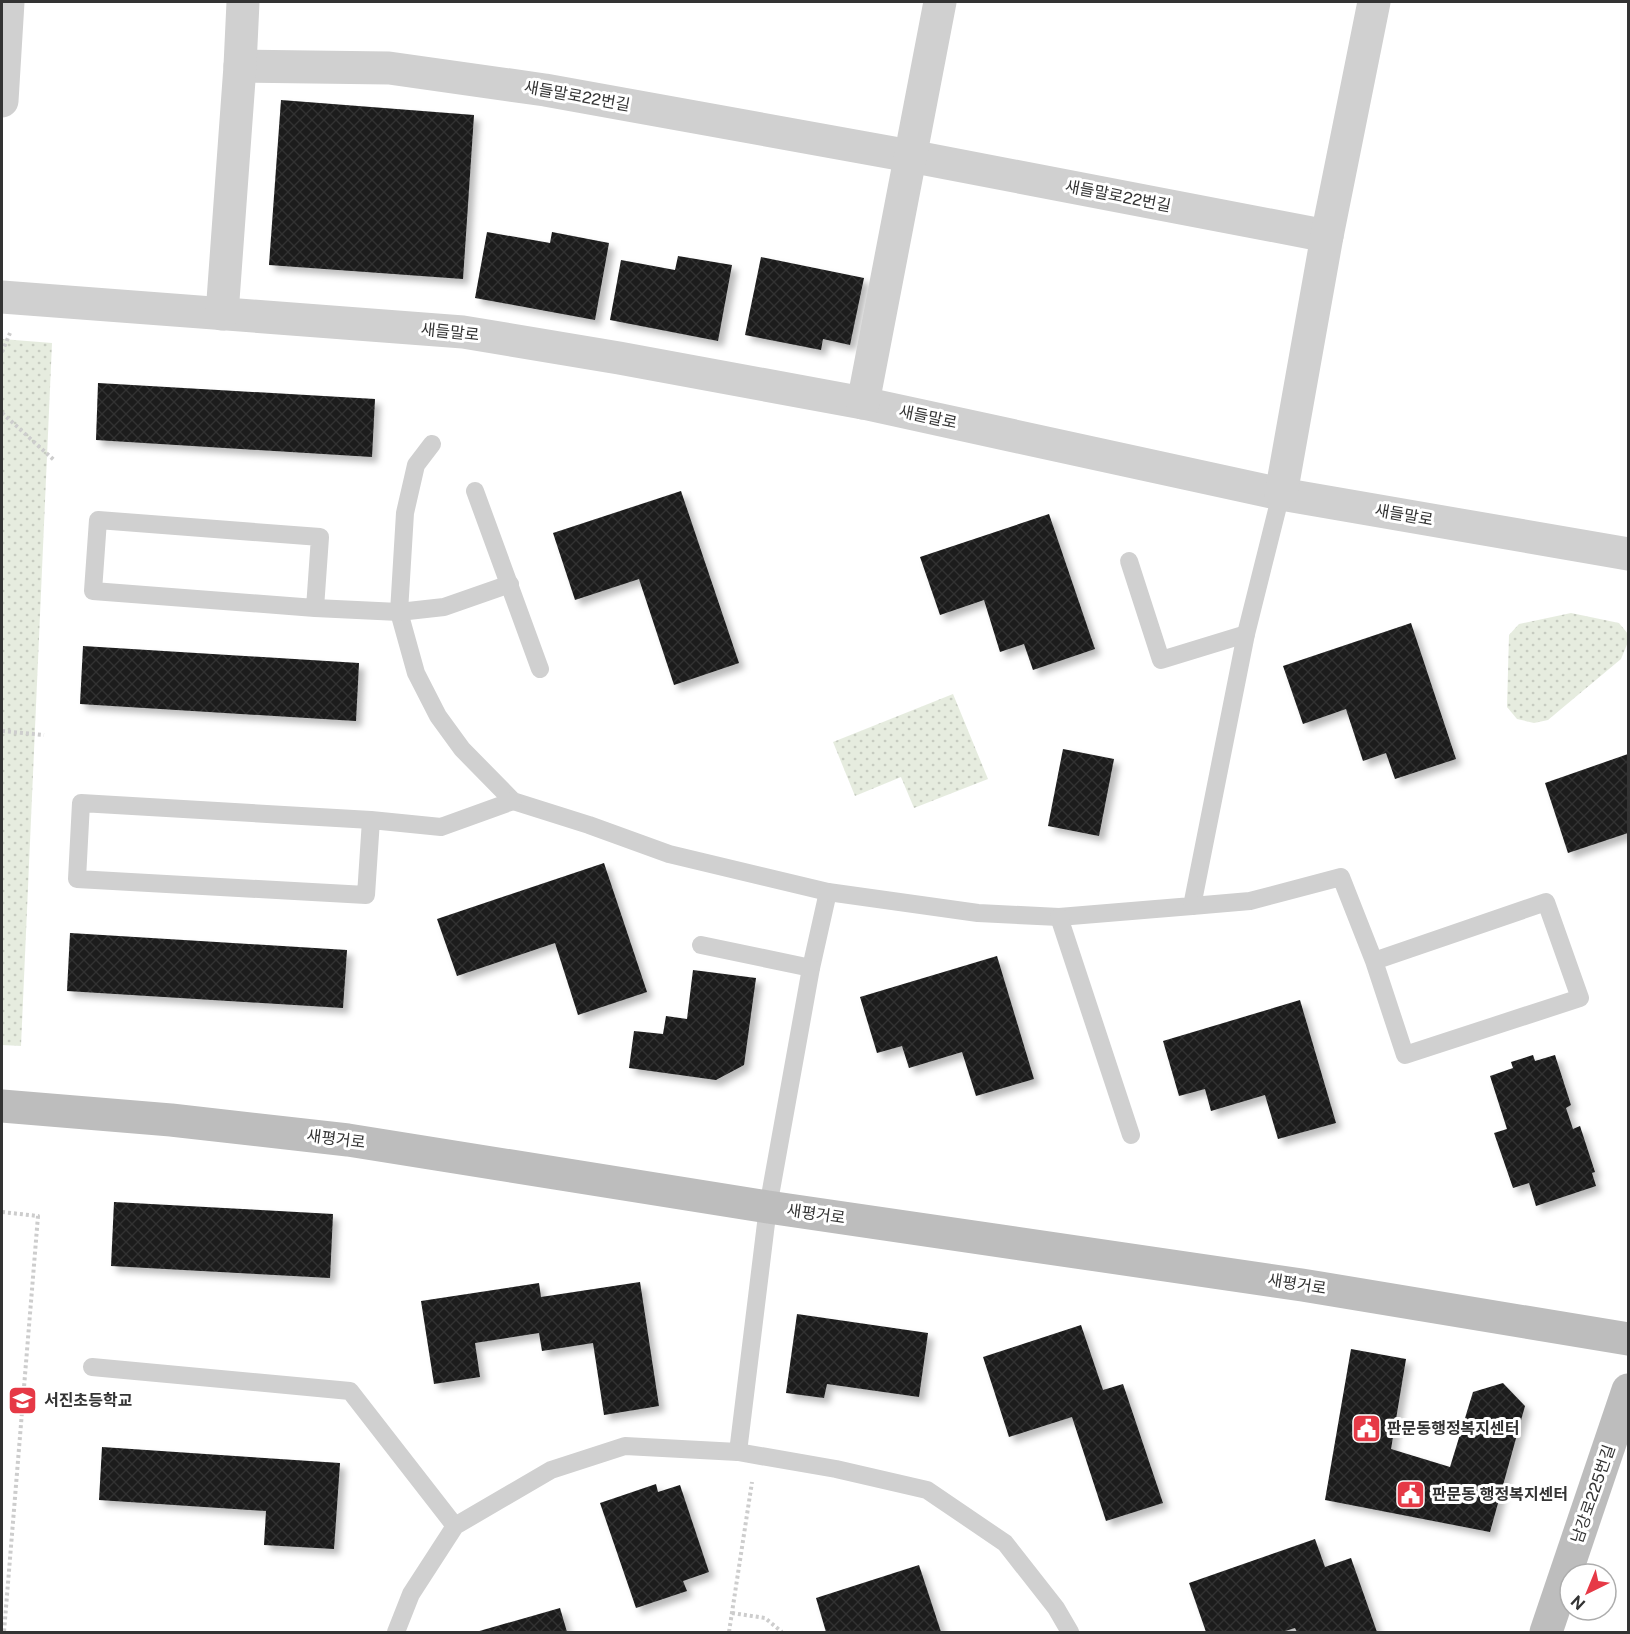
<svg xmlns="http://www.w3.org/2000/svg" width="1630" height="1634" font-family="'Public Sans','Noto Sans KR',sans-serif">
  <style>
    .grass { fill: url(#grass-dots) }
    .building { fill: url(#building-cross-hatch); filter: url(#shadow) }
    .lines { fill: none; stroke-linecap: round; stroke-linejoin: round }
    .path { stroke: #cdcdcd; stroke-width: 4; stroke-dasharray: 3 3; stroke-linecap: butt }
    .lane { stroke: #d0d0d0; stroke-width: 18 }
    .street { stroke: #d0d0d0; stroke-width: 33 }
    .secondary { stroke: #bdbdbd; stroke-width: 33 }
    .labels { text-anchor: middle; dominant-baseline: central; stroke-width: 6; stroke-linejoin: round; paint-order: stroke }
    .street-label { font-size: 16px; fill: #333; stroke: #fff }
    .poi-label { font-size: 16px; font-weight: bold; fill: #333; stroke: #fff; text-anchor: start }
  </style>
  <defs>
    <pattern id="grass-dots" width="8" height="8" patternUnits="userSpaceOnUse" patternTransform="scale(1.5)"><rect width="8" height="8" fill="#e6ecdf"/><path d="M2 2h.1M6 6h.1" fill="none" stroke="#c6cbc0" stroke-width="1.8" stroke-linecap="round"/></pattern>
    <pattern id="building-cross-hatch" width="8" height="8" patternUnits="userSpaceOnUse" patternTransform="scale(1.5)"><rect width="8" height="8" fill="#1a1a1a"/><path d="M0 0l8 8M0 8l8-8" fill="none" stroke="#333"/></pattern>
    <filter id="shadow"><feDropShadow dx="5.5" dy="5.5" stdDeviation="3" flood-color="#0004"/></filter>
  </defs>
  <rect width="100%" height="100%" fill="#fff"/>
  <g class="grass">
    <path d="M 2,339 L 52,343 L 21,1046 L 2,1045 Z"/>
    <path d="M 1571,613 L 1619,623 L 1628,634 L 1628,642 L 1621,659 L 1548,720 L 1534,723 L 1517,719 L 1507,707 L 1509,635 L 1519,624 Z"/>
    <path d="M 953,694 L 988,779 L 914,808 L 901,777 L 855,796 L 833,742 Z"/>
  </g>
  <g class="building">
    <path d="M 281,100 L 474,115 L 463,279 L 269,265 Z"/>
    <path d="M 487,232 L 550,243 L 552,232 L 609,243 L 595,320 L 475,298 Z"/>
    <path d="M 678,256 L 732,265 L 718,341 L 610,320 L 621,260 L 675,270 Z"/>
    <path d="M 761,257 L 864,278 L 850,345 L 823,339 L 821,350 L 745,335 Z"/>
    <path d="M 98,383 L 375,399 L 372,457 L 96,440 Z"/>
    <path d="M 681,491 L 739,663 L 674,685 L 639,579 L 575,600 L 553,533 Z"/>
    <path d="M 1049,514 L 1095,649 L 1033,670 L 1024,644 L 1000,652 L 984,600 L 940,615 L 920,557 Z"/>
    <path d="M 1411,623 L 1456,759 L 1395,779 L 1386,753 L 1363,761 L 1346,709 L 1303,724 L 1283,666 Z"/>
    <path d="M 83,646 L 359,663 L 356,721 L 80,704 Z"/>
    <path d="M 1063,749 L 1114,759 L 1099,836 L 1048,826 Z"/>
    <path d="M 1628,754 L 1628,833 L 1568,853 L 1545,783 Z"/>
    <path d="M 604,863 L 647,992 L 578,1015 L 555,943 L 457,976 L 437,919 Z"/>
    <path d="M 70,933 L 347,950 L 343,1008 L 67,991 Z"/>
    <path d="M 997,956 L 1034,1079 L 976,1096 L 962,1052 L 909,1068 L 902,1046 L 877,1053 L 860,997 Z"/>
    <path d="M 693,970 L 756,978 L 744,1065 L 716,1080 L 629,1068 L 634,1031 L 663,1034 L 666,1016 L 687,1019 Z"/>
    <path d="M 1300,1000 L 1336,1123 L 1278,1139 L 1265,1095 L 1211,1111 L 1205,1089 L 1179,1096 L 1163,1041 Z"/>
    <path d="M 1533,1055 L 1535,1061 L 1555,1055 L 1571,1105 L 1566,1108 L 1573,1129 L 1580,1126 L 1595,1172 L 1592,1173 L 1596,1186 L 1536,1206 L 1529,1183 L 1513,1188 L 1494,1133 L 1507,1129 L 1490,1076 L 1513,1068 L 1511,1062 Z"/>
    <path d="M 114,1202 L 333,1214 L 330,1278 L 111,1266 Z"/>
    <path d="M 640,1282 L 659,1406 L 604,1415 L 593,1343 L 542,1351 L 539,1333 L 475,1343 L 480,1377 L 434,1384 L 421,1301 L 539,1283 L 541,1297 Z"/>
    <path d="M 797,1314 L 928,1333 L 919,1397 L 827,1384 L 824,1398 L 786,1393 Z"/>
    <path d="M 1081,1325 L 1103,1390 L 1123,1384 L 1163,1503 L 1106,1521 L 1072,1417 L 1009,1437 L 983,1357 Z"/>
    <path d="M 1351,1349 L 1406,1359 L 1391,1449 L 1450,1467 L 1473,1392 L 1503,1383 L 1525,1406 L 1490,1532 L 1325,1500 Z"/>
    <path d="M 102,1447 L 340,1463 L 334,1549 L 264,1545 L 266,1511 L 99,1500 Z"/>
    <path d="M 656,1484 L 658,1492 L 680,1485 L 709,1572 L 683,1581 L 687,1591 L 636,1608 L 600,1503 Z"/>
    <path d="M 1315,1539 L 1325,1567 L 1351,1558 L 1377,1632 L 1297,1632 L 1295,1628 L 1282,1632 L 1206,1632 L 1189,1583 Z"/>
    <path d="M 919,1565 L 941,1632 L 826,1632 L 816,1598 Z"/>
    <path d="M 560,1608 L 567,1632 L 476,1632 Z"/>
  </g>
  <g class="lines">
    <g class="path">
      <path d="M 2,352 L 10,333"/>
      <path d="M 2,413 L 54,460"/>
      <path d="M 2,731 L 44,735"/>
      <path d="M 2,1212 L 38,1216 L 4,1632"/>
      <path d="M 732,1613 L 765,1618 L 782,1632"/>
      <path d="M 729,1632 L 752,1482"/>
    </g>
    <g class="lane">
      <path d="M 432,444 L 416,465 L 405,513 L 399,612 L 416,673 L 438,716 L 462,749 L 513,801 L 589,825 L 669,854 L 828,892 L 811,968 L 768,1207 L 738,1452"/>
      <path d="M 475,491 L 540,669"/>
      <path d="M 1129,561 L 1161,660 L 1246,634"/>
      <path d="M 315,608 L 320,537 L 98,520 L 93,591 L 315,608 L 399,612 L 444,607 L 510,584"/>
      <path d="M 371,820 L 366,895 L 77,879 L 81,803 L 371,820 L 441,827 L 513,801"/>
      <path d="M 828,892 L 978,913 L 1059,917 L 1192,906 L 1246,634 L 1281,494"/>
      <path d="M 1192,906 L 1250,901 L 1341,877 L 1374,961 L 1405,1055 L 1580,998 L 1546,902 L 1374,961"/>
      <path d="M 1059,917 L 1131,1135"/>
      <path d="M 701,945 L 811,968"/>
      <path d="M 92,1367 L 350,1391 L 455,1526"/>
      <path d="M 396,1632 L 411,1594 L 455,1526 L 551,1470 L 625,1446 L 738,1452 L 836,1469 L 927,1490 L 1005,1543 L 1056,1608 L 1070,1632"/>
    </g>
    <g class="street">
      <path d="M 240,66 L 389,68 L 545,90 L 910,156 L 1327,236"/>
      <path d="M 2,101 L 8,2"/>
      <path d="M 2,297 L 463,332 L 619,358 L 863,403 L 1281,494 L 1628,554"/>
      <path d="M 222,314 L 240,66 L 243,2"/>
      <path d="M 863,403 L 940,2"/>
      <path d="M 1281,494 L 1327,236 L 1374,2"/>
    </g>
    <g class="secondary">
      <path d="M 2,1106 L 171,1120 L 348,1140 L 768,1207 L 1302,1285 L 1628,1339"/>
      <path d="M 1546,1632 L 1628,1390"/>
    </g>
  </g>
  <defs>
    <symbol id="school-square" viewBox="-11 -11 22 22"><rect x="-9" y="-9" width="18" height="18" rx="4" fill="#e63946" stroke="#fff"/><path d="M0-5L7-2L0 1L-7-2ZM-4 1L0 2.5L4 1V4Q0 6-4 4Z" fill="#fff"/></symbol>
    <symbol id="civic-square" viewBox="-11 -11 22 22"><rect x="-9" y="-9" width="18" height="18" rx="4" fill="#e63946" stroke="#fff"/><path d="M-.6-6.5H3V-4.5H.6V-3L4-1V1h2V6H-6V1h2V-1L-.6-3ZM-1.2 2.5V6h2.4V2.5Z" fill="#fff"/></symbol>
  </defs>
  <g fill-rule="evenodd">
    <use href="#school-square" x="6" y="1384" width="33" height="33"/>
    <use href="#civic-square" x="1350" y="1412" width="33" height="33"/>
    <use href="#civic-square" x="1394" y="1478" width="33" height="33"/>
  </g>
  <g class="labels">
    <g class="street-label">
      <text transform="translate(577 96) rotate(10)">새들말로22번길</text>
      <text transform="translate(1118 196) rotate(11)">새들말로22번길</text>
      <text transform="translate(450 332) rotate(6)">새들말로</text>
      <text transform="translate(928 417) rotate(12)">새들말로</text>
      <text transform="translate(1404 515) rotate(10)">새들말로</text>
      <text transform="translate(336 1139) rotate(7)">새평거로</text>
      <text transform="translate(816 1214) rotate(8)">새평거로</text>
      <text transform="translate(1297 1284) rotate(9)">새평거로</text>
      <text transform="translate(1593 1494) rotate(-71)">남강로225번길</text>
    </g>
    <g class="poi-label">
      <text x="44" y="1400">서진초등학교</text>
      <text x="1387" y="1428">판문동행정복지센터</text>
      <text x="1432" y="1494">판문동 행정복지센터</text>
    </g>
  </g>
  <rect width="1630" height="1634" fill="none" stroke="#333333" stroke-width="6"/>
  <g transform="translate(1588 1592) rotate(223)"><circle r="28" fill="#ffffff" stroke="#adadad" stroke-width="1.5"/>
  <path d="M0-4.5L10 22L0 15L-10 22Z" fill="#e63946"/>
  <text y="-9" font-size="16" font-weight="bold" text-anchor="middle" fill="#333333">N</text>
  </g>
</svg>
